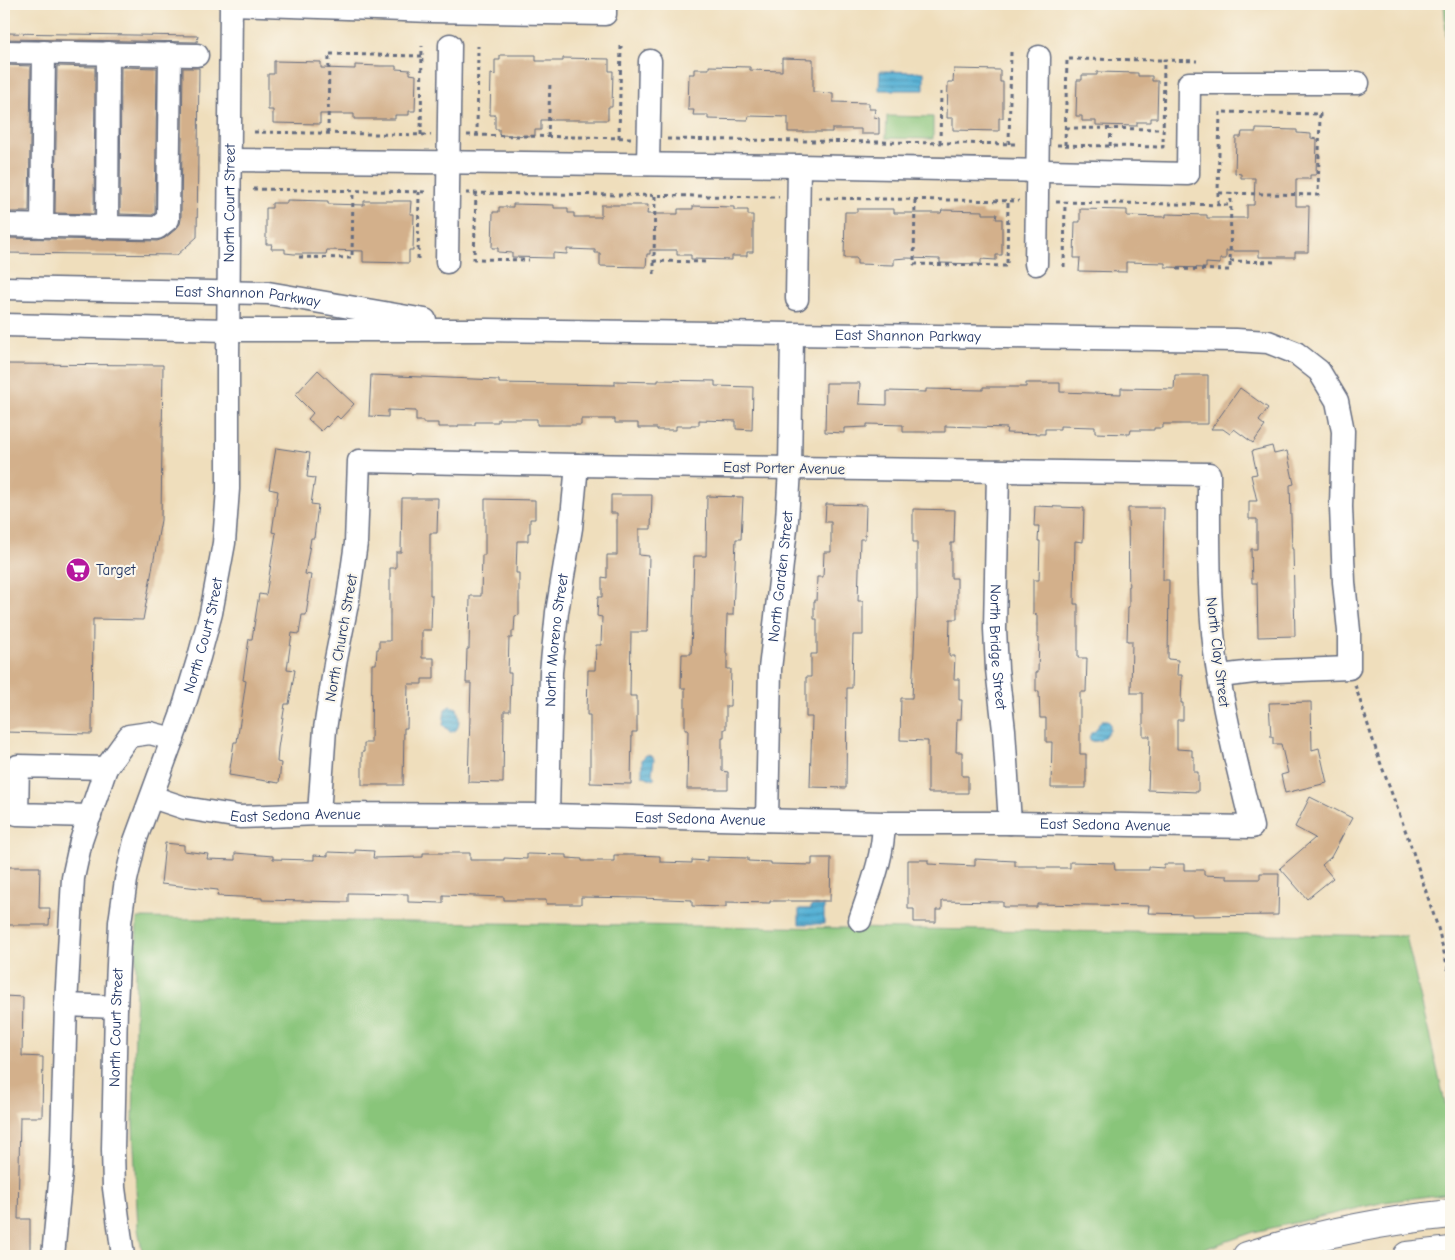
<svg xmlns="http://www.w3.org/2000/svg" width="1455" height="1260" font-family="'Comic Neue',sans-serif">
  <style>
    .grass { fill: #89c57a; stroke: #527a6c }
    .water { fill: url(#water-rules); stroke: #3a709a }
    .building { fill: #d3b08b }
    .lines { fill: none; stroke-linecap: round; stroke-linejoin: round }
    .minor-casing { stroke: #656c7f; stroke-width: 25 }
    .major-casing { stroke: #656c7f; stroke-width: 30 }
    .path { stroke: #656c7f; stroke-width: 3; stroke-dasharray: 4 4; stroke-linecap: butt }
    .minor { stroke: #fff; stroke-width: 22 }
    .major { stroke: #fff; stroke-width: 28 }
    .labels { text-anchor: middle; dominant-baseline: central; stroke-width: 4.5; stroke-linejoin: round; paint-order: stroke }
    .street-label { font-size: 15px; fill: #1b2f5e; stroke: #fbf7ec }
    .poi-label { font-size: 15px; fill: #1b2f5e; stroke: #fbf7ec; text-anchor: start }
  </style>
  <defs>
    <pattern id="water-rules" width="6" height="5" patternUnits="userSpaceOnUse" patternTransform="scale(1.25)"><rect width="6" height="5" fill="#58b2d6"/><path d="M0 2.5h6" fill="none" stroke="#4891b1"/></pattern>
  </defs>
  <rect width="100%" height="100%" fill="#fbf7ec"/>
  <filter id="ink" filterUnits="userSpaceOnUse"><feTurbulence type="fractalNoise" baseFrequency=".02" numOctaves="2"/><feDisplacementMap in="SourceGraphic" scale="10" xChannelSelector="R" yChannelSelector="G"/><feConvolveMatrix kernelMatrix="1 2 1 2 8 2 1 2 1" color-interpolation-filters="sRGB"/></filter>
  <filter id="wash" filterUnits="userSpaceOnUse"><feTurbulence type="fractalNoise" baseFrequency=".0096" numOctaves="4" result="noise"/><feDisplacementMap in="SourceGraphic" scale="20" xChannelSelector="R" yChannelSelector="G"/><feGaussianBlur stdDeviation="1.12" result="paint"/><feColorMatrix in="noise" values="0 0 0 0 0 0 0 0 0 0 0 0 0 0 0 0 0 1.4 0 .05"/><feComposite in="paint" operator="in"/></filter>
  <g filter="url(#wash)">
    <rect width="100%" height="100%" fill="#efdebc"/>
    <g class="grass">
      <path d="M 1444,4 L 1451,4 L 1451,151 L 1445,16 Z"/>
      <path d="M 887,116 L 933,117 L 933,139 L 886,138 Z"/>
      <path d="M 137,918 L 1406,936 L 1451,1128 L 1451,1193 L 1385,1202 L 1254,1232 L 1184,1256 L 143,1256 L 138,1229 L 133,1125 Z"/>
    </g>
    <g class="water">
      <path d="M 880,71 L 924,72 L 924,90 L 879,90 Z"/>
      <path d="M 450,706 L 457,708 C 459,716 462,732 450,732 L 443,725 L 445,709 Z"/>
      <path d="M 1102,720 L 1107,720 L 1110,723 L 1110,729 C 1105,736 1102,743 1091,741 L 1089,737 C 1091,733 1093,733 1096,730 C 1099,727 1098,723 1102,720 Z"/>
      <path d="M 646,755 L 652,756 L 654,759 L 652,774 L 655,778 L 653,780 L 642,775 C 642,769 642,765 642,759 Z"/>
      <path d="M 811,906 L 824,906 L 824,924 L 799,924 L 799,909 L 811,909 Z"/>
    </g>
    <g id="blocks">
      <g class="building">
        <path d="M 4,33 L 198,36 L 197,42 L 4,39 Z"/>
        <path d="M 500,55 L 536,55 L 536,61 L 563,61 L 563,58 L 609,59 L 609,71 L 613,71 L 612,107 L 608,107 L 608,120 L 541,120 L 541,130 L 535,130 L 535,136 L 499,135 L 499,129 L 495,129 L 495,115 L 490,115 L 491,74 L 495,75 L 495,60 L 500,60 Z"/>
        <path d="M 782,58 L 813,59 L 813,92 L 833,93 L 833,102 L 869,103 L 869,109 L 875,109 L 874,117 L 879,118 L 879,134 L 861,134 L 861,129 L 832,129 L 832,132 L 788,132 L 788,117 L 749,116 L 748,120 L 708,119 L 708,115 L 693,115 L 694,110 L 688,110 L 689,74 L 694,74 L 694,69 L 709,69 L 709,66 L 750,67 L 750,70 L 782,71 Z"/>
        <path d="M 274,61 L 321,62 L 321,68 L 355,69 L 355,65 L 380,66 L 396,66 L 396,69 L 410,70 L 410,74 L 416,75 L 415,111 L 409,111 L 409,115 L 395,115 L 395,119 L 354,119 L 354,114 L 320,114 L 320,124 L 273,123 L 273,110 L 268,110 L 268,74 L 274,74 Z"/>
        <path d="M 4,65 L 31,66 L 29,212 L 4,212 Z"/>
        <path d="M 57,66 L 95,67 L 94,214 L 55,213 Z"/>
        <path d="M 121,67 L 157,68 L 155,213 L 152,215 L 120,214 Z"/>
        <path d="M 183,68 L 199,68 L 197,237 L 177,255 L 4,253 L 4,238 L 157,241 L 165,238 L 176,229 L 180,224 L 181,219 Z"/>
        <path d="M 954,69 L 1000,70 L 1000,82 L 1003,82 L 1003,118 L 999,118 L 999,131 L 953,130 L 953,118 L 947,118 L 948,82 L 953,82 Z"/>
        <path d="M 1097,72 L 1138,73 L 1138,76 L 1152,76 L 1152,81 L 1158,81 L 1157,118 L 1151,118 L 1151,122 L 1137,122 L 1137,126 L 1096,125 L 1096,121 L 1082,121 L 1082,116 L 1076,116 L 1077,80 L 1082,80 L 1082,75 L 1097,75 Z"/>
        <path d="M 1256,129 L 1297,130 L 1297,133 L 1311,134 L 1311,138 L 1317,139 L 1316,175 L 1310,175 L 1310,179 L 1296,179 L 1296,206 L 1309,206 L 1308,252 L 1295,252 L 1295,257 L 1259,257 L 1259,251 L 1226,251 L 1226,259 L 1220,259 L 1220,264 L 1206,263 L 1206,268 L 1165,267 L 1165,263 L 1126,262 L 1126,272 L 1079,271 L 1080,258 L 1074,258 L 1075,222 L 1080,222 L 1080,209 L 1127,210 L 1127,216 L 1166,217 L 1166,214 L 1207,215 L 1207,218 L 1247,218 L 1247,205 L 1254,205 L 1255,178 L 1241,178 L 1241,174 L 1235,173 L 1236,137 L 1241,137 L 1242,132 L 1256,132 Z"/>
        <path d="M 287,200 L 328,201 L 328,204 L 364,205 L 364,201 L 411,201 L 410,214 L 414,214 L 413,250 L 409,250 L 409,263 L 363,262 L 363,251 L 327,250 L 326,254 L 294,254 L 285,253 L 285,249 L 271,249 L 272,244 L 266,244 L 266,208 L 272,208 L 272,203 L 287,203 Z"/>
        <path d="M 513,204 L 554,205 L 554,208 L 568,208 L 568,213 L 574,213 L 574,217 L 601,217 L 601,205 L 648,205 L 647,214 L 678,214 L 678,209 L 693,209 L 693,206 L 734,207 L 734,210 L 748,210 L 748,215 L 753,215 L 753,252 L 747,252 L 747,256 L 732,256 L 732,260 L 691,259 L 691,255 L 677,255 L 677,250 L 650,250 L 650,254 L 647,254 L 646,267 L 600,266 L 600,253 L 595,253 L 595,250 L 567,249 L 567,254 L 553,253 L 553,258 L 512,257 L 512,253 L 498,252 L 498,248 L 492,248 L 493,212 L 499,212 L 499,207 L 513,207 Z"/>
        <path d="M 857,209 L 894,209 L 894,213 L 941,213 L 942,210 L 983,211 L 983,214 L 997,214 L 996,219 L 1002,219 L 1002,255 L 996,255 L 996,260 L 981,259 L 981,264 L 940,263 L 940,259 L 906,258 L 894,259 L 894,265 L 857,264 L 857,258 L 844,258 L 845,212 L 857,212 Z"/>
        <path d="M 4,364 L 163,365 L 161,520 L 143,620 L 93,619 L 92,734 L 4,732 Z"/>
        <path d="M 318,370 L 354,404 L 340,419 L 337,416 L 327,427 L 326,426 L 321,431 L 308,419 L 313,413 L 295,395 Z"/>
        <path d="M 371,375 L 499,380 L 499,383 L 615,385 L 615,381 L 658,382 L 658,380 L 715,381 L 715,386 L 753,387 L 752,430 L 736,429 L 736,421 L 699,420 L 699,425 L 691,425 L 691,426 L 676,426 L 676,430 L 657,430 L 657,428 L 638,428 L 638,423 L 615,423 L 615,419 L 581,419 L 581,425 L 537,425 L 537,419 L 498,419 L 498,422 L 475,422 L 475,425 L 458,425 L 458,427 L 438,427 L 438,423 L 423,423 L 423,421 L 416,421 L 416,411 L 388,410 L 388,417 L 369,416 Z"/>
        <path d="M 1175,375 L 1208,375 L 1208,424 L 1163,424 L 1163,428 L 1154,428 L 1154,430 L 1131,430 L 1130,434 L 1095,433 L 1095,427 L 1060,426 L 1060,429 L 1045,429 L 1045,434 L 1006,433 L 1007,428 L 945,426 L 945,432 L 903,432 L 903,425 L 867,424 L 867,427 L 844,428 L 844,433 L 825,432 L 826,383 L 860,383 L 859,404 L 887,405 L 887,391 L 926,392 L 926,389 L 983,390 L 983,387 L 1026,387 L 1026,383 L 1060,383 L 1060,392 L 1121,394 L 1121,388 L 1174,389 Z"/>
        <path d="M 1240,388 L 1268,408 L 1259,421 L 1265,426 L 1253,443 L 1234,429 L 1230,434 L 1223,429 L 1211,429 Z"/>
        <path d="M 1272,446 L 1274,454 L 1287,451 L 1294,484 L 1290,485 L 1292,549 L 1293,549 L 1295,636 L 1258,637 L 1257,583 L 1252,583 L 1251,549 L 1257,549 L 1257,519 L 1249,519 L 1249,501 L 1257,501 L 1251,475 L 1257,474 L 1252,451 Z"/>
        <path d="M 276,448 L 310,453 L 307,477 L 315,478 L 311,504 L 318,505 L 314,538 L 311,538 L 305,574 L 311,575 L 307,601 L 308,602 L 306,615 L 302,615 L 299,634 L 292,633 L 287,669 L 295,670 L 289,704 L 285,704 L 278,748 L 277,762 L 281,763 L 279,783 L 229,775 L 234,742 L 237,742 L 246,681 L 243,680 L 249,639 L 252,639 L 259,594 L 266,595 L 276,533 L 272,532 L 278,491 L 269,489 Z"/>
        <path d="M 611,495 L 652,495 L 651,529 L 639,529 L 639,555 L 649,556 L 647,632 L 631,632 L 630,696 L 637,696 L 637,732 L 632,732 L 631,784 L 590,783 L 590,715 L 587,715 L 588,670 L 595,670 L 596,645 L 601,645 L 602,617 L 597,616 L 598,597 L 602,597 L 602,577 L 607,578 L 607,555 L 617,555 L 617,513 L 611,513 Z"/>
        <path d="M 707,496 L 743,497 L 741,539 L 736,539 L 733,615 L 727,615 L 726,654 L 727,654 L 727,669 L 731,669 L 730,706 L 726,706 L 726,729 L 724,729 L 724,738 L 722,738 L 722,771 L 728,772 L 728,789 L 687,789 L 688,730 L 685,730 L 685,688 L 681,688 L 682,654 L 691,654 L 694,556 L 706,556 Z"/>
        <path d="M 402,498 L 438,498 L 437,533 L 430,533 L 430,595 L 432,595 L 431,630 L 422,630 L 422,658 L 434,658 L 434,679 L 422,679 L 422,684 L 408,684 L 407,728 L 404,728 L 403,785 L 362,785 L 362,752 L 364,752 L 364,743 L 371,743 L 372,664 L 376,664 L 377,649 L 379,649 L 379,641 L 390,641 L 390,568 L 396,568 L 396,552 L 401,552 Z"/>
        <path d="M 485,499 L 535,500 L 535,519 L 530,519 L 530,533 L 528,533 L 528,541 L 517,541 L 516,573 L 519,573 L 519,615 L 515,616 L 514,631 L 512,631 L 512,638 L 509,638 L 508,673 L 511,673 L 510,711 L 504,711 L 503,783 L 468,782 L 471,683 L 466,683 L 467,649 L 469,649 L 470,596 L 481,596 L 482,555 L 485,555 Z"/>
        <path d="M 826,504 L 866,505 L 865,539 L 860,539 L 858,601 L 863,601 L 863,635 L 853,635 L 852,688 L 847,688 L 846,788 L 810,787 L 812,717 L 806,717 L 806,677 L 811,677 L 811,654 L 817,654 L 817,619 L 814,619 L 814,601 L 816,601 L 817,577 L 823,577 L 824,552 L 831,552 L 831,522 L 825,522 Z"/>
        <path d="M 1035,506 L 1084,508 L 1083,542 L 1075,541 L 1074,604 L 1078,604 L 1078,658 L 1087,658 L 1086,692 L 1080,692 L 1080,754 L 1086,754 L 1086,788 L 1051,788 L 1052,742 L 1046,742 L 1046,718 L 1040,718 L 1039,691 L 1036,691 L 1036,672 L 1038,672 L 1039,638 L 1037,638 L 1037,615 L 1033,614 L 1033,580 L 1039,580 L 1040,541 L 1038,541 L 1039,526 L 1034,526 Z"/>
        <path d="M 1128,508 L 1164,508 L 1163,580 L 1169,580 L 1168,659 L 1178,660 L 1177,675 L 1182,675 L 1181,703 L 1183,703 L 1183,720 L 1177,720 L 1177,749 L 1192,750 L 1192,757 L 1194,757 L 1194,772 L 1198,772 L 1198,792 L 1148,790 L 1150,736 L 1143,736 L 1143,693 L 1131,693 L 1132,641 L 1127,641 L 1128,607 L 1129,607 Z"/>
        <path d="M 913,509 L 955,510 L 954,543 L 951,543 L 951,578 L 957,578 L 957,619 L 950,619 L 949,656 L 955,656 L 954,679 L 959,679 L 959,700 L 962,700 L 961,719 L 957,719 L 956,752 L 962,752 L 962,776 L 968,776 L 968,793 L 928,793 L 928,741 L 900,740 L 901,698 L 912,698 L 916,600 L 917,600 L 917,542 L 913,542 Z"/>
        <path d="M 1311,702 L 1312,750 L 1319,748 L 1327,783 L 1285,793 L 1281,775 L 1288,773 L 1281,744 L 1273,744 L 1273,737 L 1271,737 L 1269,703 Z"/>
        <path d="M 1310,797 L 1352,818 L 1331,857 L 1322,865 L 1333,878 L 1307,899 L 1280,868 L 1315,838 L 1295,827 Z"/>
        <path d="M 165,843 L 184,845 L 184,851 L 208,854 L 207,859 L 235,860 L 235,853 L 273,856 L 273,859 L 314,860 L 314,855 L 328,856 L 328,852 L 355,853 L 355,850 L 374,851 L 373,858 L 423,857 L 423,853 L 470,853 L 470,860 L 504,860 L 504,858 L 527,859 L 527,854 L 567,855 L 567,858 L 582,859 L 582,861 L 614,861 L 614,855 L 633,855 L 660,856 L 660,862 L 692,863 L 692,860 L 707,861 L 707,857 L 748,858 L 748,861 L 771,862 L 771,864 L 812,865 L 812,858 L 831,858 L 830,901 L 770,901 L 770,903 L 726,902 L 726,907 L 692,906 L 692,900 L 640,898 L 581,897 L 581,904 L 546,904 L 546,900 L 504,900 L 504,897 L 443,895 L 443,903 L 408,902 L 408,894 L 348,893 L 348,902 L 262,900 L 262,898 L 217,896 L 218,890 L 161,884 Z"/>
        <path d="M 975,859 L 1015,861 L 1015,866 L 1038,866 L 1038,868 L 1070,868 L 1070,862 L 1114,863 L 1115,870 L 1149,870 L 1149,867 L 1164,868 L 1164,864 L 1184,864 L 1184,870 L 1204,870 L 1204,875 L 1227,876 L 1227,879 L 1260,879 L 1260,873 L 1279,873 L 1278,915 L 1192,916 L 1192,914 L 1148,913 L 1149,906 L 1037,904 L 1037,907 L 1003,907 L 1003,902 L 942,901 L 942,910 L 936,910 L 936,922 L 914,922 L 914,909 L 908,909 L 908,860 L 928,860 L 928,864 L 975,866 Z"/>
        <path d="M 4,867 L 40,867 L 39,908 L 50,908 L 49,925 L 4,925 Z"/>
        <path d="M 4,996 L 23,997 L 22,1056 L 43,1057 L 42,1117 L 20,1117 L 18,1219 L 30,1219 L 30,1256 L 4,1256 Z"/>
      </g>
    </g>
  </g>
  <g filter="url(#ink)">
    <use href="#blocks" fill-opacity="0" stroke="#656c7f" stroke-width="1"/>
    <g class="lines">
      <defs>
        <g id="minor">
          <path d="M 231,4 L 432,11 L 605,14 L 605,4"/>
          <path d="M 4,52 L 197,55"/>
          <path d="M 230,160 L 799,166 L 1188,174 L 1189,83 L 1358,83"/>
          <path d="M 648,164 L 650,61"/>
          <path d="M 4,225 L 157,228 L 168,219 L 170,54"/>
          <path d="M 42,226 L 44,52"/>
          <path d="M 107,227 L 108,53"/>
          <path d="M 447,262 L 450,45"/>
          <path d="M 1036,264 L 1039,57"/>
          <path id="s1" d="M 4,288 L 268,293 L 425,320"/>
          <path d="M 797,299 L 799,166"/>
          <path id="s2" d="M 4,325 L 228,330 L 487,330 L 1236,340 L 1268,342 L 1296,353 L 1319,371 L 1337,401 L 1343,431 L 1341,507 L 1344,582 L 1349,631 L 1349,668 L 1254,672 L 1220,676"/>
          <path id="s3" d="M 998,471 L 995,629 L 997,669 L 1004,730 L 1010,823"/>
          <path id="s4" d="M 152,797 L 185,808 L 240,817 L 319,814 L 548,815 L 884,823 L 1010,823 L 1252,827 C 1238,769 1223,711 1215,652 C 1208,593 1209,534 1209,474 L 577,465 L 359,461 L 356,543 L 348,599 L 335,664 L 325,729 L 319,814"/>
          <path id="s5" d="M 548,815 L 551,672 L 557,612 L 571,528 L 577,465"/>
          <path d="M 90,816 L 17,814 L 18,766 L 106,768"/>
          <path id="s6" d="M 767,820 L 770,669 L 787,520 L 790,469 L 792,335"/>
          <path d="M 860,920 C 871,887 883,859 884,823"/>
          <path d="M 66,1005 L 116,1007"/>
          <path d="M 53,1256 L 61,1172 L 66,1005 L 73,878 L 81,841 L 106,768 L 129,736 L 150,733 L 173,739"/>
          <path id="s7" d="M 123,1256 L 114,1188 L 113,1149 L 116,1007 L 120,922 L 126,880 L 135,841 L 181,716 L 199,657 L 211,613 L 224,543 L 228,489 L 228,360 L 231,4"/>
        </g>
        <g id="major">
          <path d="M 1247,1256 C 1313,1235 1382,1221 1451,1214"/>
          <path d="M 1407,1256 L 1451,1251"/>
        </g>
      </defs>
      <use href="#minor" class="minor-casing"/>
      <use href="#major" class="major-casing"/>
      <g class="path">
        <path d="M 1066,128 L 1163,129"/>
        <path d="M 254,132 L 431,135"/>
        <path d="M 328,133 L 329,54 L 422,56"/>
        <path d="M 421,135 L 422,46"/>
        <path d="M 467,135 L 631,138"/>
        <path d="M 477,136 L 478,46"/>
        <path d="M 548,137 L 550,82"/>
        <path d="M 619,138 L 621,46"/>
        <path d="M 667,139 L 1018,144"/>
        <path d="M 940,143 L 941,92"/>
        <path d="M 1009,144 L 1011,52"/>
        <path d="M 1057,145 L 1163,147 L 1164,60 L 1197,61"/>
        <path d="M 1065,145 L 1067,59 L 1164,60"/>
        <path d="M 1110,146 L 1111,129"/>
        <path d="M 253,189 L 429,192"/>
        <path d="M 466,193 L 779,197"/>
        <path d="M 476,193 L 474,259 L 529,260"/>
        <path d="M 655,196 L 654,261 L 708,262"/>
        <path d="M 818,198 L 1019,201"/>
        <path d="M 915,200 L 914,264 L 1007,266 L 1008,201"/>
        <path d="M 1056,202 L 1231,205"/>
        <path d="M 1218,204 L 1218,193 L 1220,112 L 1320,114 L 1318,195 L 1218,193"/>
        <path d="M 299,257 L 352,258 L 353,191"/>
        <path d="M 418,259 L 419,192"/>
        <path d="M 1230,261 L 1278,262"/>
        <path d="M 1064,267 L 1065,202"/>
        <path d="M 1177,269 L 1230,270 L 1231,193"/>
        <path d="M 654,274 L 654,261"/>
        <path d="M 1355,685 L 1379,759 L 1410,843 L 1438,928 L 1451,981"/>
      </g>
      <use href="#minor" class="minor"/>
      <use href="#major" class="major"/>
    </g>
  </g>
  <defs>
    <symbol id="supermarket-disc" viewBox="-11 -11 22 22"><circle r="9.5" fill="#b5179e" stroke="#fbf7ec"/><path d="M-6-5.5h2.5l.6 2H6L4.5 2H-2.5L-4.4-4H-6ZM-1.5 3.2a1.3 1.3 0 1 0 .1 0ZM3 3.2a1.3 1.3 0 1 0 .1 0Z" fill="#fff"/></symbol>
  </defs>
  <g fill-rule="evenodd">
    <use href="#supermarket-disc" x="64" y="556" width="28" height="28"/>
  </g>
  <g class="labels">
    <g class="street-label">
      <text stroke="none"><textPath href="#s7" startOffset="1069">North Court Street</textPath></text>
      <text stroke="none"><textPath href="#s1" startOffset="244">East Shannon Parkway</textPath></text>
      <text stroke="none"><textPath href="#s2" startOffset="904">East Shannon Parkway</textPath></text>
      <text transform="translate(784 468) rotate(1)">East Porter Avenue</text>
      <text stroke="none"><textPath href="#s6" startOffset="244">North Garden Street</textPath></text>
      <text stroke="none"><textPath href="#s7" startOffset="634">North Court Street</textPath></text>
      <text transform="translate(341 638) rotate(-80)">North Church Street</text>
      <text stroke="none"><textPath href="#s5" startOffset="175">North Moreno Street</textPath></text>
      <text stroke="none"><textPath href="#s3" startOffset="176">North Bridge Street</textPath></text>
      <text transform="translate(1218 652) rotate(83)">North Clay Street</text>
      <text stroke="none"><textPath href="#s4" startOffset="146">East Sedona Avenue</textPath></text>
      <text stroke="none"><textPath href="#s4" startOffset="551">East Sedona Avenue</textPath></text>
      <text stroke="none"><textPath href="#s4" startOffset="956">East Sedona Avenue</textPath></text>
      <text stroke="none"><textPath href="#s7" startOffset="229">North Court Street</textPath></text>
    </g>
    <g class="poi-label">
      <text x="96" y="570">Target</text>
    </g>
  </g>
  <rect width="1455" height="1260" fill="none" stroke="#fbf7ec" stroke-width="20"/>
</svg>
